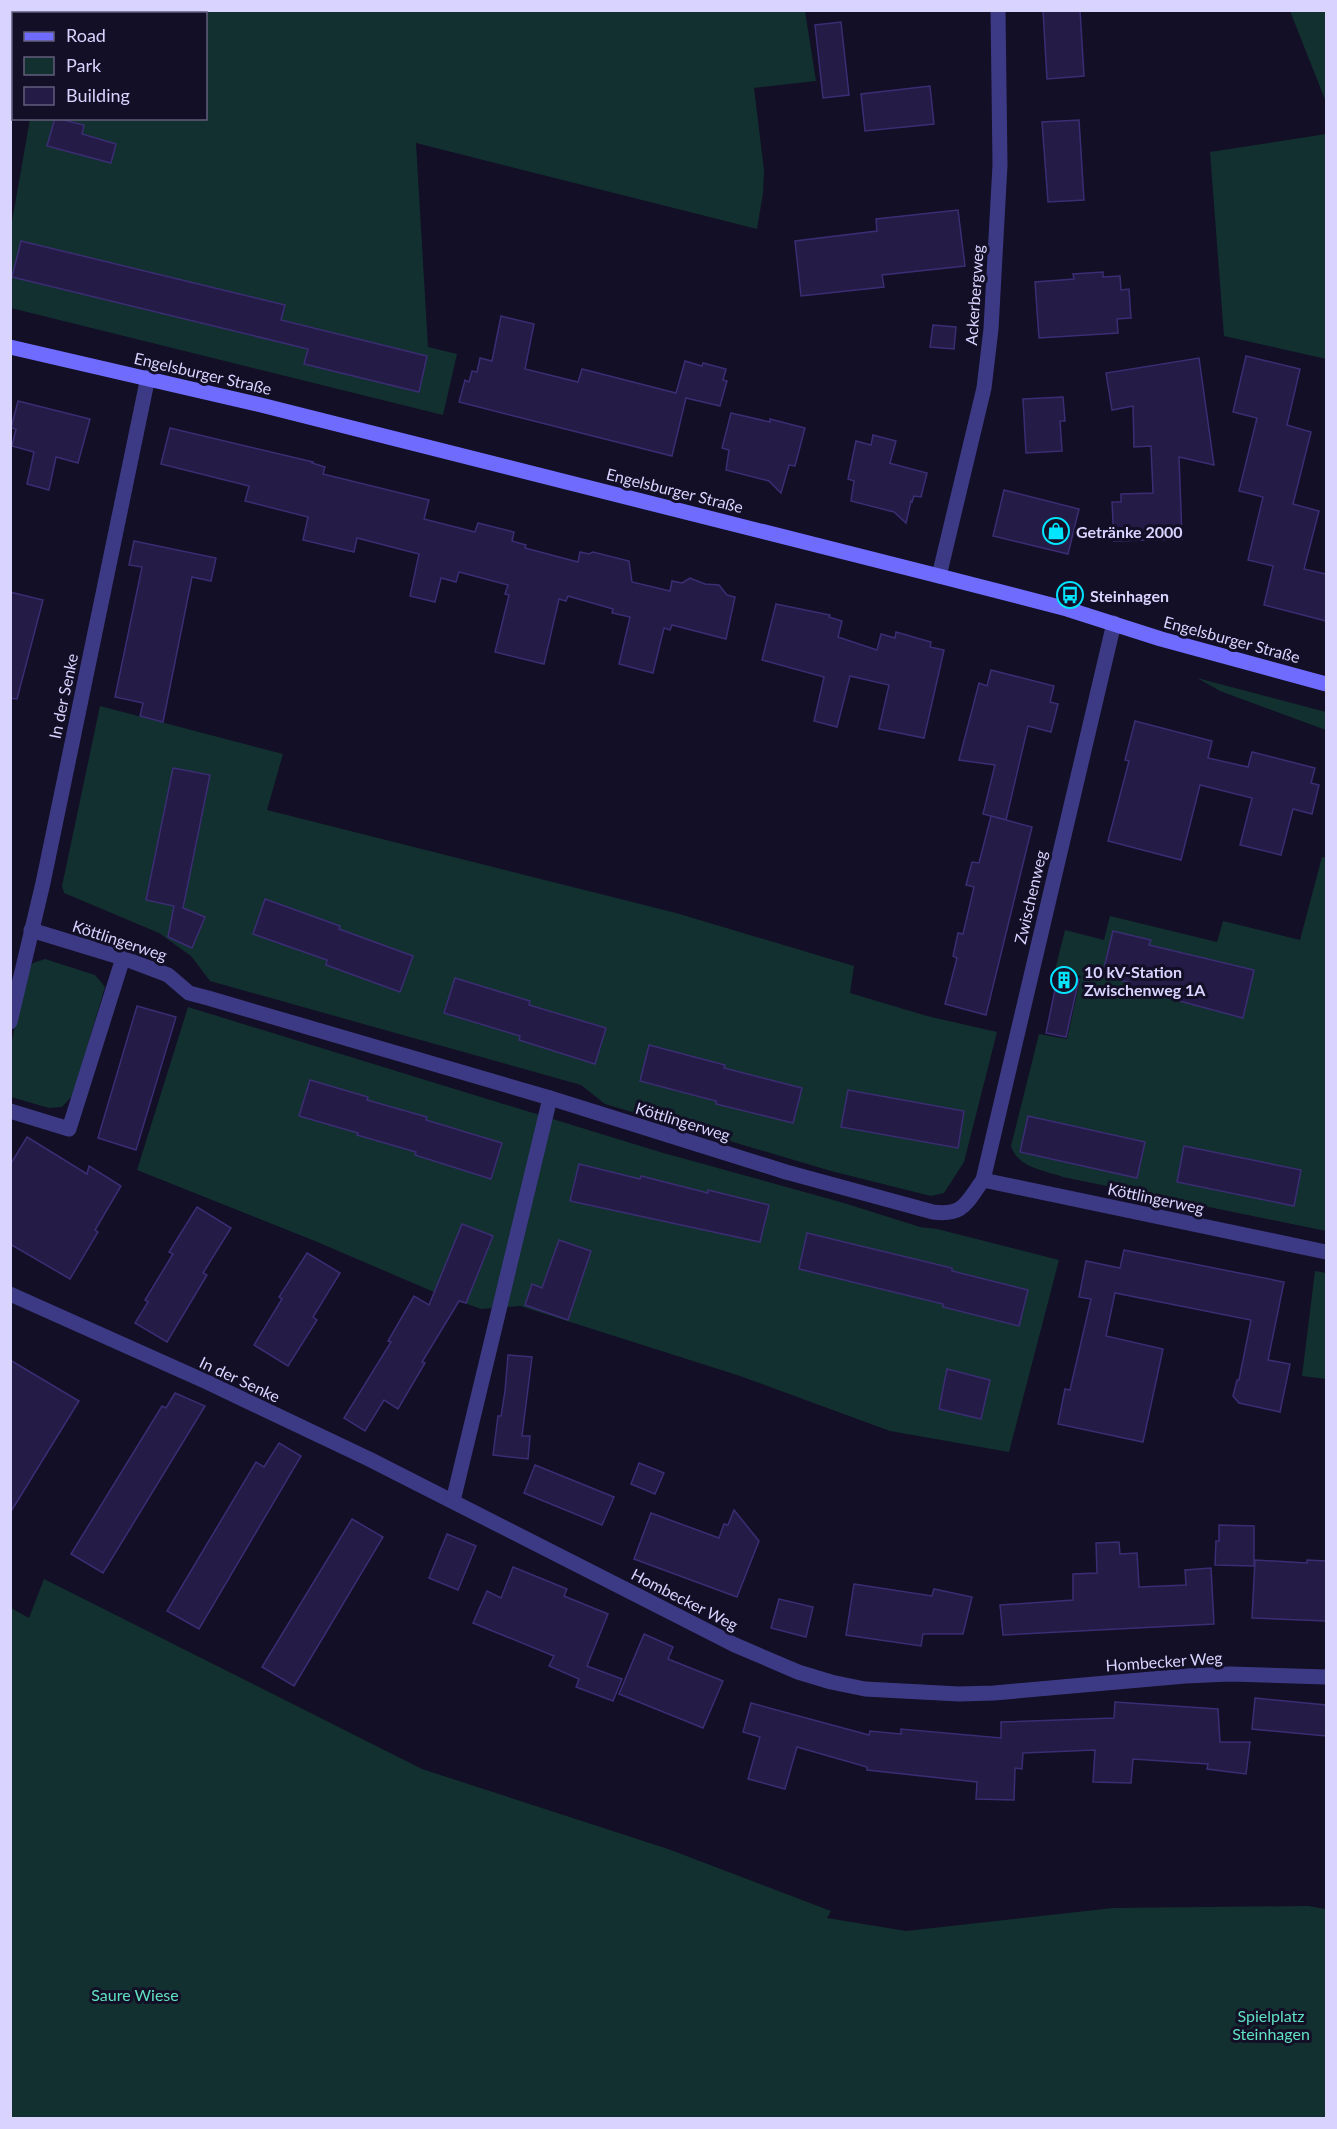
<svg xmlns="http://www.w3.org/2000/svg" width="1337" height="2129" font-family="Lato,sans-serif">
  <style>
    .green { fill: #12302f }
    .building { fill: #241b47; stroke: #3b2d73; stroke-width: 1.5 }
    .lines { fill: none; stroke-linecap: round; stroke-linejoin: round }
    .street { stroke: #3d3a85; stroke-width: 15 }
    .secondary { stroke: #6f6bff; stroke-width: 15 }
    .labels { text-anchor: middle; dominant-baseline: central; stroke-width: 6; stroke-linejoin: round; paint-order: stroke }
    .street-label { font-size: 16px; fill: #d9d4ff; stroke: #130f26 }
    .poi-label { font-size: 16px; font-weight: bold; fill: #d9d4ff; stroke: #130f26; text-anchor: start }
    .park-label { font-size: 16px; fill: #5fe0c0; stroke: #130f26 }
  </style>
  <rect width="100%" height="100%" fill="#130f26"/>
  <g class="green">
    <path d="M 11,11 L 805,11 L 816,81 L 754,88 L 764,170 L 763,193 L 757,229 L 416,143 L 428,347 L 457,354 L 443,415 L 11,308 L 11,227 L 30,119 L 206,118 L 206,14 L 14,14 L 13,101 L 10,101 Z"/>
    <path d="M 1290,11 L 1326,11 L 1326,102 Z"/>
    <path d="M 1326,134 L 1326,359 L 1224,336 L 1210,152 Z"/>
    <path d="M 1197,678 L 1326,712 L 1326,730 L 1220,691 Z"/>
    <path d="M 100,706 L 283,754 L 267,810 L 676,913 L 854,966 L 850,993 L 927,1016 L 997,1032 L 964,1162 L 944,1193 L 931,1196 L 831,1171 L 605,1104 L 581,1085 L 210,981 L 191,956 L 159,933 L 64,893 L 62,886 Z"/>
    <path d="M 1322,857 L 1326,858 L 1326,1231 L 1063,1177 C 1043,1170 1018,1168 1011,1146 L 1039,1034 L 1067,1039 L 1081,976 L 1055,970 L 1065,930 L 1104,940 L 1110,916 L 1217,942 L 1223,921 L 1300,940 Z"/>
    <path d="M 45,959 L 95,975 L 105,987 L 73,1095 L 62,1107 L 49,1108 L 11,1097 L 11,1046 L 25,972 L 33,963 Z"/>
    <path d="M 188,1007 L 660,1152 L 844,1203 L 920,1227 L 937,1229 L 1059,1260 L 1009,1452 L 890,1431 L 740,1376 L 520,1306 L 481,1309 L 434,1292 L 315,1241 L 137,1170 Z"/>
    <path d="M 1315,1271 L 1326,1273 L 1326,1379 L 1302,1376 Z"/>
    <path d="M 44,1579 L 422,1769 L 668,1849 L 831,1911 L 827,1918 L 906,1931 L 1113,1908 L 1308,1906 L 1326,1909 L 1326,2118 L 11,2118 L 11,1608 L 29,1618 Z"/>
  </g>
  <g class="building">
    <path d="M 1043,10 L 1080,10 L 1084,76 L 1047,79 Z"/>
    <path d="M 841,22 L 849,95 L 823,98 L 815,25 Z"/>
    <path d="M 930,86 L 934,124 L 865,131 L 861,94 Z"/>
    <path d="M 55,118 L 84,125 L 82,134 L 116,144 L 111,163 L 47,146 Z"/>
    <path d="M 1079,120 L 1084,200 L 1048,202 L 1042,122 Z"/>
    <path d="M 958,210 L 965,266 L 882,275 L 884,287 L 801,296 L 795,241 L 877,231 L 876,219 Z"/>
    <path d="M 21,241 L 285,305 L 281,320 L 427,356 L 419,392 L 304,364 L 308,349 L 12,277 Z"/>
    <path d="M 1103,272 L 1103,277 L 1120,276 L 1121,290 L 1129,289 L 1131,318 L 1117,319 L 1118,333 L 1039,338 L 1035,282 L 1074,279 L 1073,274 Z"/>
    <path d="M 501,316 L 534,324 L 525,369 L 578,382 L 582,369 L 676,393 L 685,361 L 702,366 L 703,363 L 726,369 L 723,380 L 727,381 L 720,406 L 686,398 L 672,456 L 459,402 L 465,380 L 469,382 L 472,371 L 477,372 L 480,358 L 492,361 Z"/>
    <path d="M 933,325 L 956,327 L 954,349 L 930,347 Z"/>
    <path d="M 1246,356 L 1300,369 L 1287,425 L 1311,432 L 1293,504 L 1319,511 L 1304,569 L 1326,574 L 1326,621 L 1264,605 L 1273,566 L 1248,560 L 1263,497 L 1239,491 L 1257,418 L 1233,412 Z"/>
    <path d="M 1199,358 L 1214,465 L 1179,457 L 1182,539 L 1114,541 L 1112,502 L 1121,502 L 1121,494 L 1153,493 L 1151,446 L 1134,447 L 1133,406 L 1112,410 L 1106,373 Z"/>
    <path d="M 1063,397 L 1065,421 L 1060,421 L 1062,451 L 1026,453 L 1023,399 Z"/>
    <path d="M 18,401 L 90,419 L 78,463 L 56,457 L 49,490 L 27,484 L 34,452 L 12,446 L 16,429 L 11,428 Z"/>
    <path d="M 731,413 L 770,422 L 770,419 L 805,428 L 795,466 L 789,465 L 781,493 L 769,481 L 726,470 L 729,450 L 722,448 Z"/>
    <path d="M 170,428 L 313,462 L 312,463 L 325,467 L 323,474 L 429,500 L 424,519 L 475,532 L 478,523 L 514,532 L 512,541 L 526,545 L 525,548 L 578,562 L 580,552 L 589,554 L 593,552 L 629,561 L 632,582 L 670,591 L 672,581 L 682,583 L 690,578 L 705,584 L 719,585 L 727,595 L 735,597 L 726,639 L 672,625 L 670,630 L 664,628 L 653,673 L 619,664 L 630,617 L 612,613 L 613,609 L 568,596 L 566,601 L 559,599 L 544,664 L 495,652 L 509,595 L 505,594 L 508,585 L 459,572 L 456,582 L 441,578 L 435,602 L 410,596 L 419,554 L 357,538 L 354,552 L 303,540 L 308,517 L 245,501 L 249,486 L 161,464 Z"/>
    <path d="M 873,435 L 896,441 L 890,463 L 889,463 L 927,473 L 921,497 L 914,496 L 912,502 L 911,501 L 906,523 L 894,512 L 851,501 L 854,481 L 848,479 L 856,441 L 871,445 Z"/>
    <path d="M 1004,490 L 1079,509 L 1068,554 L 993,536 Z"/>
    <path d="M 134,541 L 216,558 L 211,581 L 192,577 L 163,722 L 140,716 L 143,703 L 115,697 L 142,567 L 129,565 Z"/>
    <path d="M 10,592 L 43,600 L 17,699 L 10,698 Z"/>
    <path d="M 776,604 L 830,615 L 829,617 L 842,621 L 838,637 L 877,650 L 881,634 L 895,638 L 896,632 L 931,642 L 930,647 L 944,650 L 924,738 L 879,729 L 889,685 L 850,676 L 837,727 L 814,721 L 824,677 L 762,660 Z"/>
    <path d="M 991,670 L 1054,686 L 1050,702 L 1058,704 L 1051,732 L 1028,726 L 1006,820 L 983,814 L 995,765 L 959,760 L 979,683 L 987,686 Z"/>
    <path d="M 1135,721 L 1212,741 L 1208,758 L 1248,767 L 1252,752 L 1315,768 L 1311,783 L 1319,785 L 1312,814 L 1293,809 L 1281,855 L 1240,845 L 1252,798 L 1200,785 L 1181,860 L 1108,841 L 1129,761 L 1125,760 Z"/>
    <path d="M 173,768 L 210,775 L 183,908 L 205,917 L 192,948 L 168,937 L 174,906 L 146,900 Z"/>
    <path d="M 991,816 L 1032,827 L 986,1015 L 945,1004 L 957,958 L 953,956 L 958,933 L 963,934 L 974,887 L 966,885 L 972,862 L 979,863 Z"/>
    <path d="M 265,899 L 340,926 L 339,929 L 413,956 L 400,992 L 326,965 L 327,960 L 253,934 Z"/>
    <path d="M 1113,931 L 1151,940 L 1149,945 L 1254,970 L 1243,1018 L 1127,987 L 1128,982 L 1102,976 Z"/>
    <path d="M 1058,975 L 1079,979 L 1066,1037 L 1046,1033 Z"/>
    <path d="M 455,978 L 530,1001 L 529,1005 L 606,1028 L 595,1064 L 519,1040 L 520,1036 L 444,1013 Z"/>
    <path d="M 137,1006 L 176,1017 L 136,1150 L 98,1138 Z"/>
    <path d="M 649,1045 L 725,1065 L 724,1068 L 802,1088 L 793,1123 L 716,1104 L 716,1101 L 640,1081 Z"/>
    <path d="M 310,1080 L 368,1097 L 367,1100 L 427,1117 L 426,1120 L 502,1143 L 491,1179 L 415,1155 L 416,1152 L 357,1135 L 358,1133 L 299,1116 Z"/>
    <path d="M 848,1090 L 964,1111 L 958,1148 L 841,1127 Z"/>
    <path d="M 1028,1116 L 1145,1142 L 1137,1178 L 1020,1152 Z"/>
    <path d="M 27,1137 L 87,1174 L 89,1166 L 121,1186 L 95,1230 L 98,1232 L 70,1279 L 10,1244 L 10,1165 Z"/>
    <path d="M 1184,1146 L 1301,1170 L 1294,1206 L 1177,1182 Z"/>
    <path d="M 579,1164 L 640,1179 L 641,1176 L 708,1193 L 708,1190 L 769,1205 L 760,1242 L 570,1201 Z"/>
    <path d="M 197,1207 L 231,1228 L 203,1273 L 207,1275 L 167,1342 L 135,1323 L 148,1302 L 145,1300 L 173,1254 L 169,1252 Z"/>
    <path d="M 462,1224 L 493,1236 L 466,1303 L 459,1301 L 422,1362 L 425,1363 L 398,1409 L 384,1400 L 365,1431 L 344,1418 L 391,1342 L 388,1341 L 414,1296 L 429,1305 Z"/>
    <path d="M 807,1233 L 952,1268 L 952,1271 L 1028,1290 L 1019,1326 L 943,1307 L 943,1304 L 799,1269 Z"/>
    <path d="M 559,1240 L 591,1251 L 568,1320 L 525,1305 L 532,1284 L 542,1288 Z"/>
    <path d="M 1124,1250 L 1284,1282 L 1268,1360 L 1290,1364 L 1280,1412 L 1239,1403 L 1233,1396 L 1237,1380 L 1239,1380 L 1251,1320 L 1115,1293 L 1106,1336 L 1163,1349 L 1143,1442 L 1058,1424 L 1065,1389 L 1070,1390 L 1091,1299 L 1079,1297 L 1086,1261 L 1120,1268 Z"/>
    <path d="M 307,1253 L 340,1273 L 313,1317 L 317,1320 L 288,1366 L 254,1345 L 282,1299 L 279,1297 Z"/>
    <path d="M 508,1355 L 532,1357 L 522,1436 L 530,1436 L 528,1459 L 493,1455 L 498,1416 L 501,1416 L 505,1391 Z"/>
    <path d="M 10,1360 L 79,1401 L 10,1513 Z"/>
    <path d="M 947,1369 L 990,1380 L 981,1419 L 939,1409 Z"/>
    <path d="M 175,1393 L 205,1406 L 103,1573 L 71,1554 L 162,1406 L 166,1408 Z"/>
    <path d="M 279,1443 L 301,1456 L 199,1629 L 167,1611 L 256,1462 L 264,1467 Z"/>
    <path d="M 639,1463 L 664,1473 L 655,1494 L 631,1484 Z"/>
    <path d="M 535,1465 L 614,1497 L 602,1525 L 524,1493 Z"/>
    <path d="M 734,1510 L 759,1541 L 737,1597 L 634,1559 L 651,1513 L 719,1538 L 724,1524 L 728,1525 Z"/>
    <path d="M 352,1519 L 383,1537 L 294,1686 L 262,1667 Z"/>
    <path d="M 1219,1525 L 1254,1526 L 1254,1566 L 1215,1565 L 1216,1541 L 1219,1541 Z"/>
    <path d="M 447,1534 L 476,1546 L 458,1590 L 429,1578 Z"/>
    <path d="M 1119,1542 L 1120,1554 L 1137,1553 L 1139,1587 L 1186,1585 L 1185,1570 L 1211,1568 L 1214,1624 L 1003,1635 L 1000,1605 L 1073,1600 L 1073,1574 L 1097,1573 L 1096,1543 Z"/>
    <path d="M 1255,1560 L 1307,1563 L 1307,1560 L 1326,1561 L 1326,1621 L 1252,1618 Z"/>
    <path d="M 513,1567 L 567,1589 L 564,1596 L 608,1614 L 587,1666 L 622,1679 L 613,1701 L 576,1687 L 579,1679 L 549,1666 L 554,1656 L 473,1623 L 487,1591 L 501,1598 Z"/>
    <path d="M 854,1584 L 932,1596 L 934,1589 L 972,1597 L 963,1634 L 923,1634 L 921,1646 L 846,1635 Z"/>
    <path d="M 779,1599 L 813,1607 L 806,1637 L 771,1628 Z"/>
    <path d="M 644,1634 L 673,1647 L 668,1659 L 723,1681 L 703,1728 L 619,1694 Z"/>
    <path d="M 1255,1698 L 1326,1705 L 1326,1736 L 1252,1729 Z"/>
    <path d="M 1115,1702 L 1218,1709 L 1220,1742 L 1250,1742 L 1246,1774 L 1207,1769 L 1208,1764 L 1133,1759 L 1131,1783 L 1093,1782 L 1095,1750 L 1023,1753 L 1022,1769 L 1015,1768 L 1014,1800 L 976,1799 L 977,1782 L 867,1770 L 867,1767 L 797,1747 L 785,1789 L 748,1779 L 760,1737 L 743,1732 L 751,1703 L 869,1735 L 870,1731 L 901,1734 L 901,1729 L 1001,1738 L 1001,1722 L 1114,1718 Z"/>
  </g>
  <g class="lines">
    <g class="street">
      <path d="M 939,576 L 984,388 L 991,329 L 1000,165 L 998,10"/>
      <path d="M 31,930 L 123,958 L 168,975 L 189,993 L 208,998 L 550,1098 L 786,1172 L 933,1212 C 964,1216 966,1203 983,1180 L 1326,1252"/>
      <path d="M 10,1022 L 43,883 L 148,377"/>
      <path d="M 10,1111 L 69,1129 L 123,958"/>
      <path d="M 983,1180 L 1114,623"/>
      <path d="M 10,1294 L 209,1383 L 369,1459 L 735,1645 L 798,1672 L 831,1682 L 865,1689 L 959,1694 L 994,1693 L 1185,1676 L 1230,1674 L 1326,1677"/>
      <path d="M 453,1501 L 550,1098"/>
    </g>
    <path class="secondary" d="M 10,347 L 261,405 L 939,576 L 1067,609 L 1161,639 L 1326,684"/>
  </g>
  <defs>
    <symbol id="shop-ring" viewBox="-11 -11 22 22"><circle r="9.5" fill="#130f26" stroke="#00e5ff" stroke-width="1.5"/><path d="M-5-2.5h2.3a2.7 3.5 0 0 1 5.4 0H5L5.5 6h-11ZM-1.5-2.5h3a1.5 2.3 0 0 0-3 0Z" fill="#00e5ff"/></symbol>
    <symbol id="bus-ring" viewBox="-11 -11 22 22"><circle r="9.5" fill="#130f26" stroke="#00e5ff" stroke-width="1.5"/><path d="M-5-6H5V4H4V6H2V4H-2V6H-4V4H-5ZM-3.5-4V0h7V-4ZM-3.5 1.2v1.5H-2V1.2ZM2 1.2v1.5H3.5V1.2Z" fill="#00e5ff"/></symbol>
    <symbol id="building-ring" viewBox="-11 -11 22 22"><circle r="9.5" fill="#130f26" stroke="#00e5ff" stroke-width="1.5"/><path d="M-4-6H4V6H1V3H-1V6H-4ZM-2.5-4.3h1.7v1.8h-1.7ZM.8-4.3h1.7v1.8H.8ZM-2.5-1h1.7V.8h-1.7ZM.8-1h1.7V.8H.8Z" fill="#00e5ff"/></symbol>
  </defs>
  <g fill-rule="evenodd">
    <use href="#shop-ring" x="1041" y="516" width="30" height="30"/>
    <use href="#bus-ring" x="1055" y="580" width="30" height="30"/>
    <use href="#building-ring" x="1049" y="965" width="30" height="30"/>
  </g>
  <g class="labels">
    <g class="street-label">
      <text transform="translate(974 295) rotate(-86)">Ackerbergweg</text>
      <text transform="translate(203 373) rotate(13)">Engelsburger Straße</text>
      <text transform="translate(675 490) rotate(14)">Engelsburger Straße</text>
      <text transform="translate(1232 639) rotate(15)">Engelsburger Straße</text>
      <text transform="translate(63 696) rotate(-78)">In der Senke</text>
      <text transform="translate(1030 897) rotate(-77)">Zwischenweg</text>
      <text transform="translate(120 940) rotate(18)">Köttlingerweg</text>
      <text transform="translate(683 1121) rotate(17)">Köttlingerweg</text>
      <text transform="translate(1156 1198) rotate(12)">Köttlingerweg</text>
      <text transform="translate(240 1379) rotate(25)">In der Senke</text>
      <text transform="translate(685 1599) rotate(27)">Hombecker Weg</text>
      <text transform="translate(1164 1661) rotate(-4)">Hombecker Weg</text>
    </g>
    <g class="poi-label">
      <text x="1076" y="531">Getränke 2000</text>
      <text x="1090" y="595">Steinhagen</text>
      <text x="1084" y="971">10 kV-Station<tspan x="1084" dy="18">Zwischenweg 1A</tspan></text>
    </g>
    <g class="park-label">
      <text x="135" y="1994">Saure Wiese</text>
      <text x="1271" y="2015">Spielplatz<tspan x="1271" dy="18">Steinhagen</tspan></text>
    </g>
  </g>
  <rect width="1337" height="2129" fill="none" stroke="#d9d4ff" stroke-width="24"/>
  <rect x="12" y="12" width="195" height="108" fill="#130f26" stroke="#625e7d" stroke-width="1.5"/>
  <rect x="24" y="32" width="30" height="9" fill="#6f6bff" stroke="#625e7d" stroke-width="1.5"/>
  <text x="66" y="42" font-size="18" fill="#d9d4ff">Road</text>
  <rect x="24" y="57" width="30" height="18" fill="#12302f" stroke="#625e7d" stroke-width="1.5"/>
  <text x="66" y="72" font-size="18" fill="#d9d4ff">Park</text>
  <rect x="24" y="87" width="30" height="18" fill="#241b47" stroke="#625e7d" stroke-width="1.5"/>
  <text x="66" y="102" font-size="18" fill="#d9d4ff">Building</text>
</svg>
